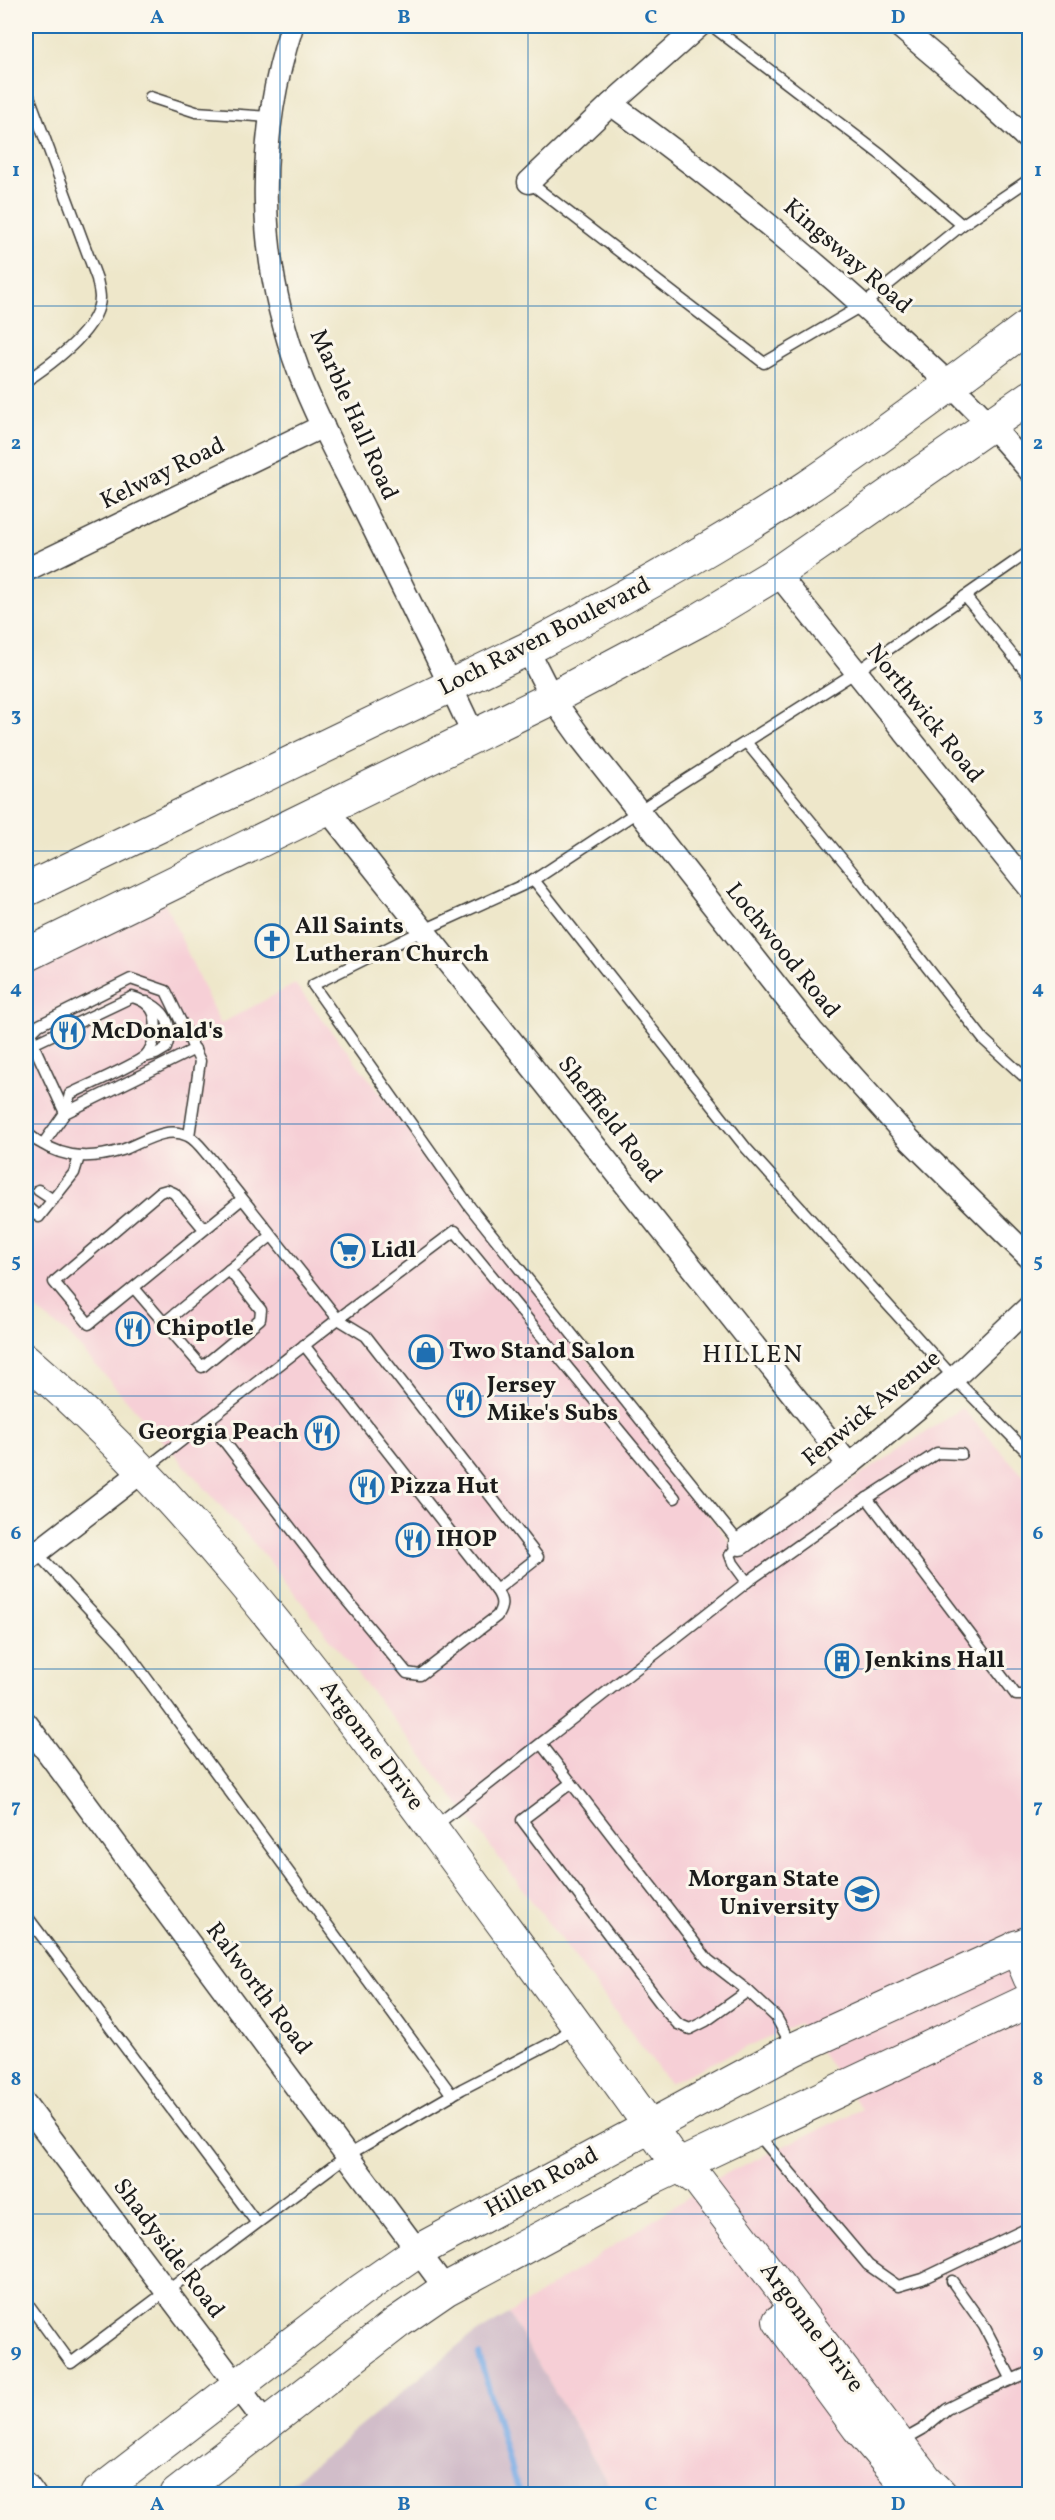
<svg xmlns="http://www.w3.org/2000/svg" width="1055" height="2520" font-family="Vollkorn,serif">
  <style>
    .built { fill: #f6cfd6 }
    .industrial { fill: #d1bdc9 }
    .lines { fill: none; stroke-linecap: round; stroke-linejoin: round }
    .stream { stroke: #78aae4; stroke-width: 6 }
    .lane-casing { stroke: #3c3a36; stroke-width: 13 }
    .street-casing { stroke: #3c3a36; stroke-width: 25 }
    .secondary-casing { stroke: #3c3a36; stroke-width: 34 }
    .primary-casing { stroke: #3c3a36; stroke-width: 35 }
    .lane { stroke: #fff; stroke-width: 10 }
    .street { stroke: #fff; stroke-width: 22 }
    .secondary { stroke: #fff; stroke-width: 32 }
    .primary { stroke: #fff; stroke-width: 33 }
    .grid { fill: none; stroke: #1f6fb2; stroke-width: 1.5; stroke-opacity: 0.55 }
    .labels { text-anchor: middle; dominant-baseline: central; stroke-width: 6; stroke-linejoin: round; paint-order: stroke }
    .street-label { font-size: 24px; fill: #1c1c1c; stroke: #fbf7ec }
    .poi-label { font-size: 24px; font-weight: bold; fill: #1c1c1c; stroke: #fbf7ec; text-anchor: start }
    .neighbourhood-label { font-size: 26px; letter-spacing: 1.5px; fill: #1c1c1c; stroke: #fbf7ec }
    .neatline { fill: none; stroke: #1f6fb2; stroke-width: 2 }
    .grid-label { font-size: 20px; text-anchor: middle; font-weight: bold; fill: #1f6fb2 }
  </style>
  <rect width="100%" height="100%" fill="#fbf7ec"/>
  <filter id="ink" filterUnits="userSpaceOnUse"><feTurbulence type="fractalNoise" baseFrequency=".0167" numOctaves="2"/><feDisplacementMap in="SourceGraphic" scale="12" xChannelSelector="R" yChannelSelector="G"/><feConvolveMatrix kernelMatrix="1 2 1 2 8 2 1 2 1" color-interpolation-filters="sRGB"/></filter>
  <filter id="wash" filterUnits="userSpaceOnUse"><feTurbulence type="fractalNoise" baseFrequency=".008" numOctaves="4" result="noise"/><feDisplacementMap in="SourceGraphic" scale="24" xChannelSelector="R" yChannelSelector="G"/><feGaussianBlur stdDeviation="1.35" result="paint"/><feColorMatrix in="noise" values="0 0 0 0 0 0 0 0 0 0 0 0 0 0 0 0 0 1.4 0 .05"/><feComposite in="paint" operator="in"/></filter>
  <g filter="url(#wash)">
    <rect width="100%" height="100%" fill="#eee7ca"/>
    <path class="built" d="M 165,903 L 220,1024 L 295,984 L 740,1555 L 962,1408 L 1029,1482 L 1029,2494 L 614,2494 L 509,2314 L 722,2175 L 862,2109 L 799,2023 L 669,2083 L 435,1773 L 267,1558 L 67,1333 L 26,1303 L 26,974 Z"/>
    <path class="industrial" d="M 509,2314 L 614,2494 L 287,2494 L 292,2482 L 467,2339 Z"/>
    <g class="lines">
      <path class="stream" d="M 479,2355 L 514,2479 L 521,2494"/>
    </g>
  </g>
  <g filter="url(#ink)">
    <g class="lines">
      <defs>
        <g id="lane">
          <path d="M 712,26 L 881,155 L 962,225"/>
          <path d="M 26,88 L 97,279 C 98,285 100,292 100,298 C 99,330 50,365 26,381"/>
          <path d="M 150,97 L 196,112 L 270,117"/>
          <path d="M 529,182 L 764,363 L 863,305 L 962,225 L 1030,179"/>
          <path d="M 965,596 L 1030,677"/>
          <path d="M 746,742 L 855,875 L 984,1040 L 1030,1082"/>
          <path d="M 534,880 L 746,1148 L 954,1378 L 1030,1455"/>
          <path d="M 33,1044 L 132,997 C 143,1000 153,1006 155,1018 C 157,1030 154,1046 146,1055 C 138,1064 84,1087 70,1094 L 65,1113 L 43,1144"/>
          <path d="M 145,1057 L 156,1054 L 166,1048 C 174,1026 167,1012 147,1002"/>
          <path d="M 65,1113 L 33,1044 L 31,1033 L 39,1025 L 131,979 L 166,991 L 200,1061 L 189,1136"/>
          <path d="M 65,1113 L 195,1049"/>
          <path d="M 26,1133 C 57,1157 84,1162 122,1150 C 142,1143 166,1125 188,1136 C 197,1140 205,1153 211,1159 L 338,1319 L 366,1336 L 538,1557 L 496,1590 L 304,1345"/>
          <path d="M 38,1190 L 53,1200"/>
          <path d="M 26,1206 L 39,1217 L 74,1173 L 79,1157"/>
          <path d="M 204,1229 L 174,1193 L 167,1190 L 160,1192 L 54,1282 L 89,1324 L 242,1199"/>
          <path d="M 134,1288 L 202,1367 L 260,1319 L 261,1310 L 229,1270"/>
          <path d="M 165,1322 L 271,1236"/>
          <path d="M 208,1420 L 343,1596 L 407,1673 L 420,1675 L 497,1616 C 503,1606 503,1600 496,1590"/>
          <path d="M 144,1470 L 338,1319 L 455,1231 L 675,1498"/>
          <path d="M 867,1498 L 1016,1695 L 1030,1695"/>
          <path d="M 36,1552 L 120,1642 L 452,2095"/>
          <path d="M 747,1582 L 733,1563 L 730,1555 L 740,1544 L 470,1207 L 313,985 L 424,930 L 534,880 L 678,785 L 856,672 L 1030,551"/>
          <path d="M 542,1745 L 708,1960 L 748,1991 L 776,2017 L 792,2046"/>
          <path d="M 571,1783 L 522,1820 L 667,2012 L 678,2024 L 690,2029 L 706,2021 L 748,1991"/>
          <path d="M 434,1827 L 747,1582 L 843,1514 L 937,1453 L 961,1454"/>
          <path d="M 26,1915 L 256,2222"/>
          <path d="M 756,2132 L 868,2265 L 898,2286 L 922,2279 L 1030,2227"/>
          <path d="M 952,2281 L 984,2326 L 1012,2380"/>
          <path d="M 26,2301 L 71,2363 L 348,2155 L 462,2089 L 553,2042 L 575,2027"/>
          <path d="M 900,2442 L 923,2429 L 947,2409 L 975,2395 L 1030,2372"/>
        </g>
        <g id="street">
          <path d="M 292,26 C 255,140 257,259 299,372 C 317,420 343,466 365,511 C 402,586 439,660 474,736"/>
          <path d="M 899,26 L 969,85 L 1030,141"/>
          <path d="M 611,104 C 707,173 798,246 886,326 C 937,372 987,417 1030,471"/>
          <path d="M 529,182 L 611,104 L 699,26"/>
          <path d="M 26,570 L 323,426"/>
          <path d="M 777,573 L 1030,888"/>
          <path d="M 527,649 L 552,698 L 580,737 L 812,1031 L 910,1140 L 1030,1258"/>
          <path d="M 326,808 L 849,1465"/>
          <path d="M 740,1544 L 849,1465 L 954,1378 L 1030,1306"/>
          <path d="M 26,1561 L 144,1470"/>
          <path d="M 26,1723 L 446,2289"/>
          <path d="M 26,2105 L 267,2425"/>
          <path d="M 26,2483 L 34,2494"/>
        </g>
        <g id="secondary">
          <path d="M 26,1360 C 186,1498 307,1659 432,1828 C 514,1940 598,2052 678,2166 L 699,2181 L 926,2479 L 941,2494"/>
          <path d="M 779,2321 L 858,2428 L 914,2494"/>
        </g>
        <g id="primary">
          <path d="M 26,890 L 527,649 C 622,599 716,547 806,488 C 882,437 956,380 1030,325"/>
          <path d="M 26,955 L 552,698 L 699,620 L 777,573 L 1030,397"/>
          <path d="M 1017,1947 L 1030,1978"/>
          <path d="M 97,2494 L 359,2292 L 418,2251 L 794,2049 L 1030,1942"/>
          <path d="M 177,2494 L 398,2322 L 446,2289 L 655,2177 L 1030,2000"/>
        </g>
      </defs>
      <use href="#lane" class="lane-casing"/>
      <use href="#street" class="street-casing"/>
      <use href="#secondary" class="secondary-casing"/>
      <use href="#primary" class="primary-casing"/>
      <use href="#lane" class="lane"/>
      <use href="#street" class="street"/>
      <use href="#secondary" class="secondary"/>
      <use href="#primary" class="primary"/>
    </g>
  </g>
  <path class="grid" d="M 280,26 L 280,2494M 528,26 L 528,2494M 775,26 L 775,2494M 26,306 L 1030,306M 26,578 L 1030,578M 26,851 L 1030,851M 26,1124 L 1030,1124M 26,1396 L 1030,1396M 26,1669 L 1030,1669M 26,1942 L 1030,1942M 26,2214 L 1030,2214"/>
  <defs>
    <symbol id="church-ring" viewBox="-11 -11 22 22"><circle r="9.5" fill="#fbf7ec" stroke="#1f6fb2" stroke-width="1.5"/><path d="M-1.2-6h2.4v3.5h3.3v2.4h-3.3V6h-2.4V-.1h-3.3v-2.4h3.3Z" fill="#1f6fb2"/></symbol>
    <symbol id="restaurant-ring" viewBox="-11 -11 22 22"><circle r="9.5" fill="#fbf7ec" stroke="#1f6fb2" stroke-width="1.5"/><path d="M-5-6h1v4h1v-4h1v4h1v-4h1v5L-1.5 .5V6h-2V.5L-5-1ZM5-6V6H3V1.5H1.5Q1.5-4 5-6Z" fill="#1f6fb2"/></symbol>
    <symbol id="supermarket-ring" viewBox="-11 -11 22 22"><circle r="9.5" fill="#fbf7ec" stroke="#1f6fb2" stroke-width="1.5"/><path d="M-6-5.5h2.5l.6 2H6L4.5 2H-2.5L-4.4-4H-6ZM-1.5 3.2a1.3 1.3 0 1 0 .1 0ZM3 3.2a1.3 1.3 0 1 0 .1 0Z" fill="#1f6fb2"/></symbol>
    <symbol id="shop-ring" viewBox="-11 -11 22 22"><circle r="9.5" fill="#fbf7ec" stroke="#1f6fb2" stroke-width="1.5"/><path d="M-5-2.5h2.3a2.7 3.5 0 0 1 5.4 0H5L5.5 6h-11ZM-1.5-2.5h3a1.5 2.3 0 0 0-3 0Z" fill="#1f6fb2"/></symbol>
    <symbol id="building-ring" viewBox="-11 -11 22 22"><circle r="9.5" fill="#fbf7ec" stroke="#1f6fb2" stroke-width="1.5"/><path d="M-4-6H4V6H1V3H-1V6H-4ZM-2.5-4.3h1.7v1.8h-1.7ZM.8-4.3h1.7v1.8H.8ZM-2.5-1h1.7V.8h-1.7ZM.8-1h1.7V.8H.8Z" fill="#1f6fb2"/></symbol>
    <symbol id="university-ring" viewBox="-11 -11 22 22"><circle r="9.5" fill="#fbf7ec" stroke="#1f6fb2" stroke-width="1.5"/><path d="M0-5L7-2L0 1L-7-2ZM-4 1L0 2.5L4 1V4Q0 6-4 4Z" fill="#1f6fb2"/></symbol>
  </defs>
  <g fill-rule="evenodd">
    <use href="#church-ring" x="253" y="922" width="38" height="38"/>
    <use href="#restaurant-ring" x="49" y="1013" width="38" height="38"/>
    <use href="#supermarket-ring" x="329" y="1232" width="38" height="38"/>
    <use href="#restaurant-ring" x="114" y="1310" width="38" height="38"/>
    <use href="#shop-ring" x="407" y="1333" width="38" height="38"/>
    <use href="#restaurant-ring" x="445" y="1381" width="38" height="38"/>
    <use href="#restaurant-ring" x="303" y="1414" width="38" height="38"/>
    <use href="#restaurant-ring" x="348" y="1468" width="38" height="38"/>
    <use href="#restaurant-ring" x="394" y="1521" width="38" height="38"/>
    <use href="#building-ring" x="823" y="1642" width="38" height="38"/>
    <use href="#university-ring" x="843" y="1875" width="38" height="38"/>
  </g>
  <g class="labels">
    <g class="street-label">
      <text transform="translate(847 257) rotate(41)">Kingsway Road</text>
      <text transform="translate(353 415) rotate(66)">Marble Hall Road</text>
      <text transform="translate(163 474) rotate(-26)">Kelway Road</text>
      <text transform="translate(545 637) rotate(-27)">Loch Raven Boulevard</text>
      <text transform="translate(924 714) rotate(51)">Northwick Road</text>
      <text transform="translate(782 951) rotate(51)">Lochwood Road</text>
      <text transform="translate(609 1120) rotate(52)">Sheffield Road</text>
      <text transform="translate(872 1409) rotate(-39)">Fenwick Avenue</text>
      <text transform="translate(371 1746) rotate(53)">Argonne Drive</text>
      <text transform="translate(258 1989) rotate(53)">Ralworth Road</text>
      <text transform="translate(542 2183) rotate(-28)">Hillen Road</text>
      <text transform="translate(168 2249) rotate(53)">Shadyside Road</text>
      <text transform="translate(811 2328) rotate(53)">Argonne Drive</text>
    </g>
    <g class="poi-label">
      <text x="295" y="927">All Saints<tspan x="295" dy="28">Lutheran Church</tspan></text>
      <text x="91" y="1032">McDonald's</text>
      <text x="371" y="1251">Lidl</text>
      <text x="156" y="1329">Chipotle</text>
      <text x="449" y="1352">Two Stand Salon</text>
      <text x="487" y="1386">Jersey<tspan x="487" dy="28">Mike's Subs</tspan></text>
      <text x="299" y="1433" text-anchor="end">Georgia Peach</text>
      <text x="390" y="1487">Pizza Hut</text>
      <text x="436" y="1540">IHOP</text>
      <text x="865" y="1661">Jenkins Hall</text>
      <text x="839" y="1880" text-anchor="end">Morgan State<tspan x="839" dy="28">University</tspan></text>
    </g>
    <g class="neighbourhood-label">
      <text x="753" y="1355">HILLEN</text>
    </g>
  </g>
  <rect width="1055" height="2520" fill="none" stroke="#fbf7ec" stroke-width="66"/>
  <rect x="33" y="33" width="989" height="2454" class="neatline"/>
  <g class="grid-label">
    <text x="157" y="23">A</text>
    <text x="404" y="23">B</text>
    <text x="651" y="23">C</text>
    <text x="898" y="23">D</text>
    <text x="16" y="176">1</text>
    <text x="1038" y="176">1</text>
    <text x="16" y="449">2</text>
    <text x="1038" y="449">2</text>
    <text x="16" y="721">3</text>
    <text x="1038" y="721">3</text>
    <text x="16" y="994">4</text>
    <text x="1038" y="994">4</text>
    <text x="16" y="1267">5</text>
    <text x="1038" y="1267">5</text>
    <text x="16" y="1539">6</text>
    <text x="1038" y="1539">6</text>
    <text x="16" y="1812">7</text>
    <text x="1038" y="1812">7</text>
    <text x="16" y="2085">8</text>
    <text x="1038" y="2085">8</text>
    <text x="16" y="2357">9</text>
    <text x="1038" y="2357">9</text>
    <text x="157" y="2510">A</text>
    <text x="404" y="2510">B</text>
    <text x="651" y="2510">C</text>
    <text x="898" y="2510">D</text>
  </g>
</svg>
